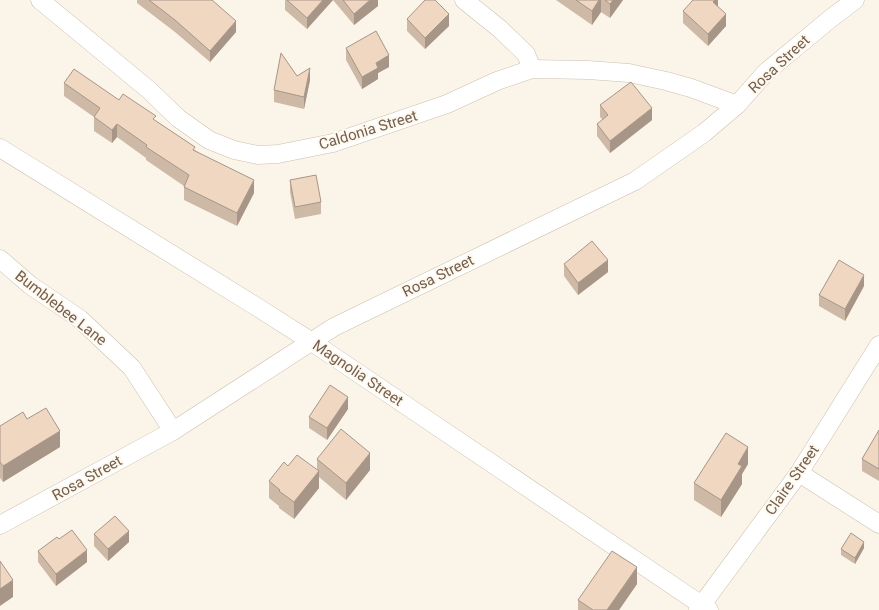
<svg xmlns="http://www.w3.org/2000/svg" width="879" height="610" font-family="Roboto,sans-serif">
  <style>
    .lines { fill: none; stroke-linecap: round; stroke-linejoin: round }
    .minor-casing { stroke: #cdbeaf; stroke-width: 19 }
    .minor { stroke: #fff; stroke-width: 18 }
    .wall { fill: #ceb9a7 }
    .shaded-wall { fill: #a79688 }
    .building { fill: #efd7c2; stroke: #a79688 }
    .labels { text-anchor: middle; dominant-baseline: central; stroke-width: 4; stroke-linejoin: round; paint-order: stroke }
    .street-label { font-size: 15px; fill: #745e4e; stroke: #fef9ef }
  </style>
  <rect width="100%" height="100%" fill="#fbf5e9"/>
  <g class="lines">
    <defs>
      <g id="minor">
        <path d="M 40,0 L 149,90 L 178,118 L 209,140 L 234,150 L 258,155 L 278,154 L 333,143 L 447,104 L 497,81 L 532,69 L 588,70 L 629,73 L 666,81 L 691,88 L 737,105"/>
        <path d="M 464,0 L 500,29 L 526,54 L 532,69"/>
        <path d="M 0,148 L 257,307 L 312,342 L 709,610"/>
        <path d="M 0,259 L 30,285 L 80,319 L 132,368 L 173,431"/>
        <path d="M 799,473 L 879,524"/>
        <path d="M 0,525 L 173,431 L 334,327 L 635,181 L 704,133 L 737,105 L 766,72 L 830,19 L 855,0"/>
        <path d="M 698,610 L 799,473 L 879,345"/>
      </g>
    </defs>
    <use href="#minor" class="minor-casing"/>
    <use href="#minor" class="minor"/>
  </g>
  <g class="wall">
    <path d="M 137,0 L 212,0 L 236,32 L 210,62 L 175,32 L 137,3 Z"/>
    <path d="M 285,0 L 378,0 L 378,6 L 354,25 L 333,0 L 307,29 L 285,10 Z"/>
    <path d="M 556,0 L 623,0 L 610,18 L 601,12 L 592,25 Z"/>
    <path d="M 718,0 L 718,7 L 726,26 L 708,46 L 683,23 L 683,11 Z"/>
    <path d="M 407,19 L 449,26 L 425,49 L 407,31 Z"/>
    <path d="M 346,48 L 389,67 L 378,73 L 378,79 L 362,89 L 346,60 Z"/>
    <path d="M 297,76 L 310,80 L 304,109 L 274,102 L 274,90 Z"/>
    <path d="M 64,83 L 119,100 L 156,121 L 195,150 L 254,193 L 237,226 L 184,200 L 184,186 L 146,160 L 146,158 L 117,137 L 112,143 L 94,131 L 94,117 L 64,96 Z"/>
    <path d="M 600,105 L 652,120 L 610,153 L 597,136 L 597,124 L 603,120 L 600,117 Z"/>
    <path d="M 290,180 L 321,202 L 321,214 L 295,219 L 290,192 Z"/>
    <path d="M 564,264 L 608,272 L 578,295 L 564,276 Z"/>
    <path d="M 864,286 L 845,321 L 819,306 L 819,295 Z"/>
    <path d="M 348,409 L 327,440 L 309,428 L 309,417 Z"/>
    <path d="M 27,419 L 60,447 L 3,482 L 0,478 L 0,426 Z"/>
    <path d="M 879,430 L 879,481 L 862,471 L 862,459 Z"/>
    <path d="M 317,459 L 370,470 L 346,500 L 319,477 L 319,488 L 294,519 L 279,508 L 279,506 L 269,498 L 269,481 L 288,466 L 317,470 Z"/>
    <path d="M 748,464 L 742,474 L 742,484 L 721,517 L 694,500 L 694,483 Z"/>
    <path d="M 94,534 L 129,542 L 108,561 L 94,546 Z"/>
    <path d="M 59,539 L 87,562 L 56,586 L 38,562 L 38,551 Z"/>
    <path d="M 864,548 L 855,564 L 841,555 L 841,549 Z"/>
    <path d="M 637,584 L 619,610 L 578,610 L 578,600 Z"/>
  </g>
  <g class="shaded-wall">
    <path d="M 323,0 L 333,0 L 307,29 L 307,18 Z"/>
    <path d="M 370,0 L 378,0 L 378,6 L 354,25 L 354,14 Z"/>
    <path d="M 599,0 L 601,0 L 601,12 L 592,25 L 592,11 Z"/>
    <path d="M 613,0 L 623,0 L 610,18 L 610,4 Z"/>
    <path d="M 715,0 L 718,0 L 718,8 L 713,2 Z"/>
    <path d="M 449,14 L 449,26 L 425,49 L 425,38 Z"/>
    <path d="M 726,14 L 726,26 L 708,46 L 708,34 Z"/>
    <path d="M 236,21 L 236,32 L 210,62 L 210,51 Z"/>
    <path d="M 389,55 L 389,67 L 378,73 L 378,79 L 362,89 L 362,77 L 376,63 Z"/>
    <path d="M 310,68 L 310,80 L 304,109 L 304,97 Z"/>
    <path d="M 652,108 L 652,120 L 610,153 L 610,141 Z"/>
    <path d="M 117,124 L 117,137 L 112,143 L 112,130 Z"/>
    <path d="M 254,180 L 254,193 L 237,226 L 237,213 Z"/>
    <path d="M 608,260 L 608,272 L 578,295 L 578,283 Z"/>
    <path d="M 864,275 L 864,286 L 845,321 L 845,309 Z"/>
    <path d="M 348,397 L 348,409 L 327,440 L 327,428 Z"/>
    <path d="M 60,431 L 60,447 L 3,482 L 3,466 Z"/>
    <path d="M 748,447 L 748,464 L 742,474 L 742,484 L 721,517 L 721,500 L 738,464 Z"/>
    <path d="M 370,453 L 370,470 L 346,500 L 346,483 Z"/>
    <path d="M 319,471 L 319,488 L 294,519 L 294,502 Z"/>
    <path d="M 129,531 L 129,542 L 108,561 L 108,549 Z"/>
    <path d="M 864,542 L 864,548 L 855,564 L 855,558 Z"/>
    <path d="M 87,550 L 87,562 L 56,586 L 56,574 Z"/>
    <path d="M 637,567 L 637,584 L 619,610 L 607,610 Z"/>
    <path d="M 13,580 L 13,597 L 0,606 L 0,589 Z"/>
  </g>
  <g class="building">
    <path d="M 149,0 L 212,0 L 236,21 L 210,51 L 175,20 Z"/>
    <path d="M 287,0 L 323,0 L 307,18 Z"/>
    <path d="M 343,0 L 370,0 L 354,14 Z"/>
    <path d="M 425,0 L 435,0 L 449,14 L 425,38 L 407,19 Z"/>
    <path d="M 576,0 L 599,0 L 592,11 Z"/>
    <path d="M 605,0 L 613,0 L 610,4 Z"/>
    <path d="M 693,0 L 715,0 L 713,2 L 726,14 L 708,34 L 683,11 Z"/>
    <path d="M 376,31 L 389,55 L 376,63 L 378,68 L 362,77 L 346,48 Z"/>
    <path d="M 281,53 L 297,76 L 310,68 L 304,97 L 274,90 Z"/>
    <path d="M 74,69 L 119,100 L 123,94 L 156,116 L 153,119 L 195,147 L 193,150 L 254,180 L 237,213 L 184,187 L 189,175 L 146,147 L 147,145 L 117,124 L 112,130 L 94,117 L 100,108 L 64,83 Z"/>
    <path d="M 631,82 L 652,108 L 610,141 L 597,124 L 608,115 L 600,105 Z"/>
    <path d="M 316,175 L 321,202 L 295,207 L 290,180 Z"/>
    <path d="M 592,241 L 608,260 L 578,283 L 564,264 Z"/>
    <path d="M 839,260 L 864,275 L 845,309 L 819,295 Z"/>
    <path d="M 330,385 L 348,397 L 327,428 L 309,417 Z"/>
    <path d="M 46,408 L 60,431 L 3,466 L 0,462 L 0,426 L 23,412 L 27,419 Z"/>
    <path d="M 341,429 L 370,453 L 346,483 L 317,459 Z"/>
    <path d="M 879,430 L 879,469 L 862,459 Z"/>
    <path d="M 726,433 L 748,447 L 738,464 L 742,466 L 721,500 L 694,483 Z"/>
    <path d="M 297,455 L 319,471 L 294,502 L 279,491 L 280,490 L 269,481 L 284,462 L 288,466 Z"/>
    <path d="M 115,516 L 129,531 L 108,549 L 94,534 Z"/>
    <path d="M 72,530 L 87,550 L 56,574 L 38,551 L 57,537 L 59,539 Z"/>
    <path d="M 851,533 L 864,542 L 855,558 L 841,549 Z"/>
    <path d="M 612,551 L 637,567 L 607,610 L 593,610 L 578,600 Z"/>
    <path d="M 0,561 L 13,580 L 0,589 Z"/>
  </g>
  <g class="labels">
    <g class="street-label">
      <text transform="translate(779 64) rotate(-43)">Rosa Street</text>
      <text transform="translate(368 130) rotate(-17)">Caldonia Street</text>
      <text transform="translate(438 276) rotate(-26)">Rosa Street</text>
      <text transform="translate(61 308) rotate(38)">Bumblebee Lane</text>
      <text transform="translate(358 373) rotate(34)">Magnolia Street</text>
      <text transform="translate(87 478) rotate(-29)">Rosa Street</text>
      <text transform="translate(792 480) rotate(-55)">Claire Street</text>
    </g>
  </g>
</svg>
